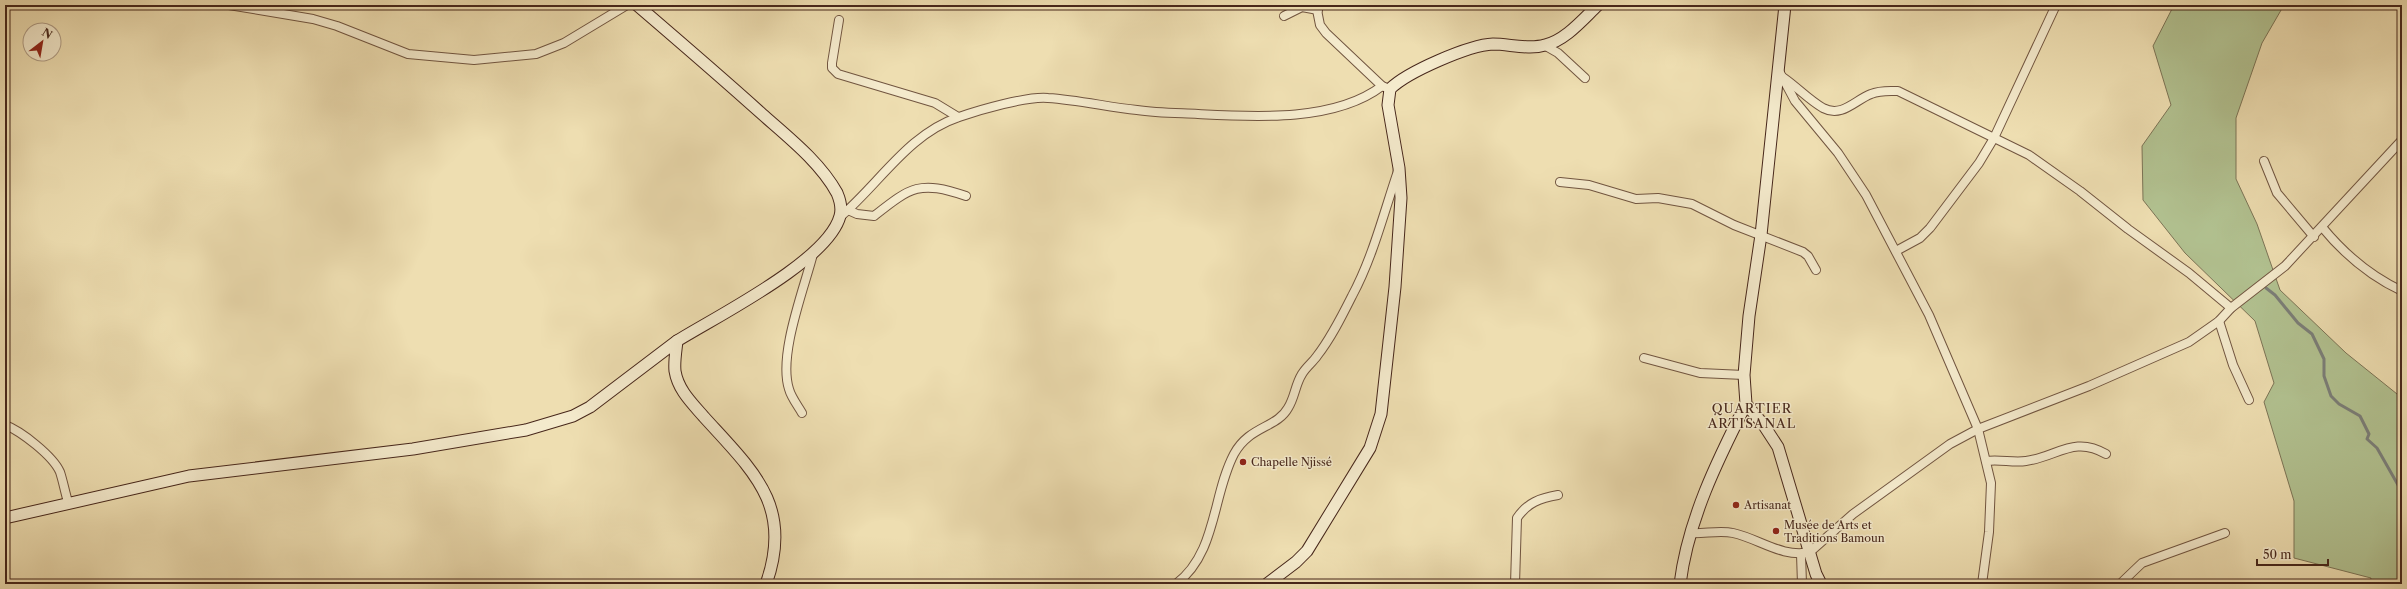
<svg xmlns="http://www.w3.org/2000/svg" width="2407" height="589" font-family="'Libre Caslon Text',serif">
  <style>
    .green { fill: #b2c291; stroke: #7c7456 }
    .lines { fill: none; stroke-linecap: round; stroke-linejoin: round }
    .stream { stroke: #7b7f79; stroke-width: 3 }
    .street-casing { stroke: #715540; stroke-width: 10 }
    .secondary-casing { stroke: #47271b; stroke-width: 13 }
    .street { stroke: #f4eacc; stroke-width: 8 }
    .secondary { stroke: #f4eacc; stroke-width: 11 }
    .poi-dot { fill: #8f2418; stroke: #f4eacc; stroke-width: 1.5 }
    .labels { text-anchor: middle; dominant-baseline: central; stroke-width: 3; stroke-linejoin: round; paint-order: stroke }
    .poi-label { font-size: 11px; fill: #47271b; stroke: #f4eacc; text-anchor: start }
    .quarter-label { font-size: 13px; letter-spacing: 1px; fill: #47271b; stroke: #f4eacc }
  </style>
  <rect width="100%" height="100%" fill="#eedeb1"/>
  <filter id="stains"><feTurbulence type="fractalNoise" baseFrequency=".005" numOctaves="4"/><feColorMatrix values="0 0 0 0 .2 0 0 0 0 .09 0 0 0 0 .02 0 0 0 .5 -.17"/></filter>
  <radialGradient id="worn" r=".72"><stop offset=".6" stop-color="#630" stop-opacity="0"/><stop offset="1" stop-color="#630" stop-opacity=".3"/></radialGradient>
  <path class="green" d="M 2174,5 L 2284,5 L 2262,43 L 2236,118 L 2236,179 L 2257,224 L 2280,290 L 2346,353 L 2402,398 L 2402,584 L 2370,584 L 2371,578 L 2294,558 L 2294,501 L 2264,402 L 2274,383 L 2255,321 L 2185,253 L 2143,200 L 2142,146 L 2171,105 L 2153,46 Z"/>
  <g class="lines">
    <path class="stream" d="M 2266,288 L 2275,295 L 2298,323 L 2312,334 L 2324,359 L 2324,376 L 2331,396 L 2339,404 L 2360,416 L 2369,434 L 2367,439 L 2377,448 L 2402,492"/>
    <defs>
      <g id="street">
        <path d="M 229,5 L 313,19 L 337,26 L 408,54 L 474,60 L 536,54 L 564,43 L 627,5"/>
        <path d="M 1316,5 L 1320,25 L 1326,33 L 1382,86 L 1387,88"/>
        <path d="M 1284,16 L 1302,7 L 1318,10"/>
        <path d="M 839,20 L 832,63 L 832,68 L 838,74 L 935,103 L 958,117"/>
        <path d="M 1544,45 L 1558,53 L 1585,78"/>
        <path d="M 1779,71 L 1795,101 L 1838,153 L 1866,195 L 1929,315 L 1978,429 L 1991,483 L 1989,532 L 1982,584"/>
        <path d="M 1784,78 C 1797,87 1809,100 1823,108 C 1842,118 1855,100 1871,94 C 1880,90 1889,91 1898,91 L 2029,155 L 2080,191 L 2128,229 L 2189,273 L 2231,308"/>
        <path d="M 2264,161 L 2277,193 L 2314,237"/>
        <path d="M 1560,182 L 1589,185 L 1636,199 L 1658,198 L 1692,204 L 1734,225 L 1803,252 L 1808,256 L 1816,270"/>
        <path d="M 848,210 L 857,214 L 874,216 C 911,187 919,180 966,196"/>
        <path d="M 840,217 C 880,183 908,134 959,117 C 979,110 1027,96 1048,98 C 1078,100 1108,107 1137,110 C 1157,113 1178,113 1198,114 C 1255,117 1335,122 1382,86"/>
        <path d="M 2322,227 C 2345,255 2370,276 2402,291"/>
        <path d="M 1896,251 L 1920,238 L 1930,228 L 1979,163 L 1994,138 L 2056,5"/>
        <path d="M 2219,321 L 2233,365 L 2249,400"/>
        <path d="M 1644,358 L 1700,373 L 1744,375"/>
        <path d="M 802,413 C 798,406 791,397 789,389 C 778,355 804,289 813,254"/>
        <path d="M 5,425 C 21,431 53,456 60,472 C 63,481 65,492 68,502"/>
        <path d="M 1986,461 C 2000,459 2013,463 2026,461 C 2057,457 2074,435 2106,454"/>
        <path d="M 1690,533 C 1704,534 1720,530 1733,533 C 1760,539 1782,558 1810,552 L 1853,514 L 1950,444 L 1978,429 L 2089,386 L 2189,342 L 2219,321 L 2231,308 L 2285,266 L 2402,140"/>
        <path d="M 1801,554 L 1802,584"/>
        <path d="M 1176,584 C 1217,553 1212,496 1234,454 C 1249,426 1277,428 1288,408 C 1295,397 1295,385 1302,374 C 1306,367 1313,362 1317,356 C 1331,338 1342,316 1352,296 C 1373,257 1384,212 1398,171"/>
        <path d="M 1515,584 L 1517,518 C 1527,503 1540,498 1558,495"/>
        <path d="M 2120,584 L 2142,563 L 2225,533"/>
      </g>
      <g id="secondary">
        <path d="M 637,5 C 679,41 721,77 762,114 C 788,137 820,162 837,193 C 840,200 842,209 840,216 C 828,261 717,316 677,341 C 676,351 674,361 675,371 C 678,390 692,403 704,417 C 753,471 794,506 766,584"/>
        <path d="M 1785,5 L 1761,235 L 1749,316 L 1744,375 L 1746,404 L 1763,424 L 1778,447 L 1816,574 L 1821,584"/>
        <path d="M 5,518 L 189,476 L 413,449 L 526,430 L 573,416 L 590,407 L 677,341"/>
        <path d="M 1267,584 L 1296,562 L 1307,551 L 1370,448 L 1381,414 L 1395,287 L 1401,198 L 1399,168 L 1388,105 L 1390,89 C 1407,72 1469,45 1493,44 C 1509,44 1529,50 1545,45 C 1566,40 1583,19 1598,5"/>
        <path d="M 1680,584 C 1688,520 1717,461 1746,404"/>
      </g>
    </defs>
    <use href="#street" class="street-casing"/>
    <use href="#secondary" class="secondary-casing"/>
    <use href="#street" class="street"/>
    <use href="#secondary" class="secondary"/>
  </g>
  <g class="poi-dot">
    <circle cx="1243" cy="462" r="4"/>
    <circle cx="1736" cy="505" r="4"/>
    <circle cx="1776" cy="531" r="4"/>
  </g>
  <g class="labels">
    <g class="poi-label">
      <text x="1251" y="462">Chapelle Njissé</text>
      <text x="1744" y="505">Artisanat</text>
      <text x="1784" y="525">Musée de Arts et<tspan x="1784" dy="13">Traditions Bamoun</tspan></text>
    </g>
    <g class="quarter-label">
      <text x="1752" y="408">QUARTIER<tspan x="1752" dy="15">ARTISANAL</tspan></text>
    </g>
  </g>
  <rect width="2407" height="589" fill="none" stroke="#eedeb1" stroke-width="20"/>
  <rect x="6" y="6" width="2395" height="577" fill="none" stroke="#47271b" stroke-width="2"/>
  <rect x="10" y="10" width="2387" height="569" fill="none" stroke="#47271b"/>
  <g transform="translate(42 42) rotate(31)"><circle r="19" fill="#f4eacc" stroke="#af9c85"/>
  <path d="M0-3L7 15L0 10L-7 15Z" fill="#8f2418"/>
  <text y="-6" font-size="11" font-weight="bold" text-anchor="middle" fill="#47271b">N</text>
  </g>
  <path d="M2257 559v6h71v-6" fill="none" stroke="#47271b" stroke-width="2"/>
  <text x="2263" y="559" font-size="12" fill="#47271b" stroke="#f4eacc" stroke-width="3" paint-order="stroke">50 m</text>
  <rect width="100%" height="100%" filter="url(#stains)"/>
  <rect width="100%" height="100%" fill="url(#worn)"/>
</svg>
